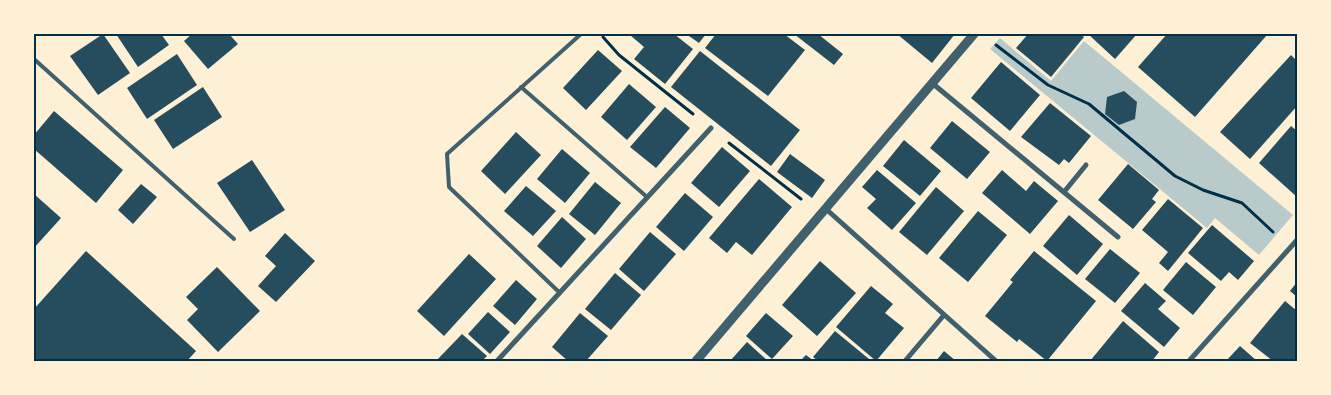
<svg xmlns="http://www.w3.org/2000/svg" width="1331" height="395" font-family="'Asap Condensed',sans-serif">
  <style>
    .green { fill: #b9caca }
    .building { fill: #264d5e }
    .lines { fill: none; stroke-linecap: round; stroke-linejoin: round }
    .path { stroke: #003049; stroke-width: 3 }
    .service { stroke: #3f606c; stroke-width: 4 }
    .minor { stroke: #3f606c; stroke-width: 5 }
    .tertiary { stroke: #3f606c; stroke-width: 9 }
    .neatline { fill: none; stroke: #003049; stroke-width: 2 }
  </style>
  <rect width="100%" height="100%" fill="#fdf0d5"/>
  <path class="green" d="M 1000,38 L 1051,81 L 1084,41 L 1293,215 L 1259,255 L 1215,218 L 1207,228 L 990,49 Z"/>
  <g class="building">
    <path d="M 103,34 L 130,73 L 98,95 L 70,56 Z"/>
    <path d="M 116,34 L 161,34 L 169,45 L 138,67 Z"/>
    <path d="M 192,34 L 229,34 L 238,44 L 208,69 L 184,41 Z"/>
    <path d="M 631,34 L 674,34 L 693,49 L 665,84 L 634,59 L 644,47 L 630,35 Z"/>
    <path d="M 686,34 L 706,34 L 699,43 Z"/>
    <path d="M 716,34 L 784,34 L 805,50 L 768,96 L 705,48 Z"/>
    <path d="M 794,34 L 818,34 L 843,54 L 834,65 Z"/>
    <path d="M 897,34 L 955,34 L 932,63 Z"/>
    <path d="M 1028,34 L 1080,34 L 1084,37 L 1051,77 L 1016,48 Z"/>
    <path d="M 1088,34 L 1137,34 L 1115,59 Z"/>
    <path d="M 1167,34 L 1266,34 L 1267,35 L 1195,117 L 1138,67 Z"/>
    <path d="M 598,50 L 622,71 L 586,110 L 563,88 Z"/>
    <path d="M 700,51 L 800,130 L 771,166 L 671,87 Z"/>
    <path d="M 177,54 L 197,85 L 147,119 L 127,88 Z"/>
    <path d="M 1291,55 L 1297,61 L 1297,106 L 1250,159 L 1220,132 Z"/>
    <path d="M 1001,62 L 1040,95 L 1010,131 L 971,98 Z"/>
    <path d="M 629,84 L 656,107 L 627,140 L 601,117 Z"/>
    <path d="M 203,87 L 222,117 L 173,149 L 154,120 Z"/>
    <path d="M 1124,91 L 1137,102 L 1135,119 L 1119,125 L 1105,114 L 1107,97 Z"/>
    <path d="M 1050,103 L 1091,136 L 1069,163 L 1064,159 L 1059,165 L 1021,137 Z"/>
    <path d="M 665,107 L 690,128 L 656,168 L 630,147 Z"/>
    <path d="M 54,111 L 123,170 L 96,203 L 34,149 L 34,135 Z"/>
    <path d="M 952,121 L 990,152 L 967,179 L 930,148 Z"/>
    <path d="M 1291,126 L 1297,131 L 1297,197 L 1259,163 Z"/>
    <path d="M 516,132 L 541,155 L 505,194 L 481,171 Z"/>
    <path d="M 904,140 L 941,171 L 920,196 L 883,166 Z"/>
    <path d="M 722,147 L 750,171 L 719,207 L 691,183 Z"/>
    <path d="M 562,149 L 590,173 L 565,203 L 537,179 Z"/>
    <path d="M 790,154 L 825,180 L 812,198 L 777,172 Z"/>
    <path d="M 252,160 L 285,210 L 250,232 L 217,183 Z"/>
    <path d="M 1128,164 L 1159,190 L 1152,199 L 1156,202 L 1133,229 L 1098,200 Z"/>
    <path d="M 877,170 L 916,203 L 892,230 L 867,208 L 876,199 L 862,187 Z"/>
    <path d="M 1002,170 L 1026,191 L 1034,181 L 1058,201 L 1030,234 L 982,193 Z"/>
    <path d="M 759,179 L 792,207 L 752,255 L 736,242 L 727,253 L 709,238 Z"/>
    <path d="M 595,182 L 621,203 L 595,235 L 569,214 Z"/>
    <path d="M 141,184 L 157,197 L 133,224 L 118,210 Z"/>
    <path d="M 526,186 L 556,211 L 533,236 L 504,211 Z"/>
    <path d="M 936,187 L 964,211 L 927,255 L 899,232 Z"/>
    <path d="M 685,193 L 713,217 L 684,251 L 656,227 Z"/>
    <path d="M 34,194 L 61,218 L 34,248 Z"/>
    <path d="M 1168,199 L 1203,228 L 1168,271 L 1159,263 L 1168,252 L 1142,230 Z"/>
    <path d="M 978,211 L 1007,235 L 968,282 L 939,258 Z"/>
    <path d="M 1069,215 L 1103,244 L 1077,275 L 1043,246 Z"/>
    <path d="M 562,217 L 586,239 L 561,268 L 537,246 Z"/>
    <path d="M 1212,225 L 1254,261 L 1238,280 L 1229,272 L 1221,281 L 1188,253 Z"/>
    <path d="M 650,232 L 676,254 L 644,291 L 619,269 Z"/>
    <path d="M 285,233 L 315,261 L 276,302 L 258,286 L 276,266 L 265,256 Z"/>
    <path d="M 1110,249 L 1140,273 L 1115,303 L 1085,279 Z"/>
    <path d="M 86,251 L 196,351 L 187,361 L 34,361 L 34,309 Z"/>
    <path d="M 1034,251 L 1096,301 L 1047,361 L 1019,339 L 1017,342 L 985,316 L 1013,282 L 1010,280 Z"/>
    <path d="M 469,254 L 496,279 L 444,336 L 417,311 Z"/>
    <path d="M 820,261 L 856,293 L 817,336 L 782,305 Z"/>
    <path d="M 1186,262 L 1216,287 L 1193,315 L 1163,290 Z"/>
    <path d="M 217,267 L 260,311 L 218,352 L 187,320 L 198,309 L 186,297 Z"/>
    <path d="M 615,273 L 641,295 L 611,330 L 585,309 Z"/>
    <path d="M 516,280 L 537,299 L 515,325 L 493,306 Z"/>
    <path d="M 1297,282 L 1297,297 L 1290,291 Z"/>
    <path d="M 1145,283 L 1166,301 L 1158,309 L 1180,328 L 1164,347 L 1121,311 Z"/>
    <path d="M 871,286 L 893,304 L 885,313 L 904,328 L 876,361 L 836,327 Z"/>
    <path d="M 1285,301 L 1297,311 L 1297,361 L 1273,361 L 1250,343 Z"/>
    <path d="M 488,312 L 510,332 L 490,354 L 468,334 Z"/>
    <path d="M 580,313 L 608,336 L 586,361 L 568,361 L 552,347 Z"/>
    <path d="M 766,313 L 793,336 L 772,359 L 746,336 Z"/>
    <path d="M 1123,321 L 1159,352 L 1152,361 L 1090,361 Z"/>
    <path d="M 835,331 L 869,359 L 867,361 L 818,361 L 813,357 Z"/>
    <path d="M 462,334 L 487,356 L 482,361 L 436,361 Z"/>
    <path d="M 747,342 L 768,361 L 730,361 Z"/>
    <path d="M 1240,346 L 1257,361 L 1226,361 Z"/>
    <path d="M 944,351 L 956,361 L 936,361 Z"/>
    <path d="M 806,355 L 814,361 L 800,361 Z"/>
  </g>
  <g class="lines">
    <g class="path">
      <path d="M 603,37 L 619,55 L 693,114"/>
      <path d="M 996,45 L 1048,85 L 1089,104 L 1175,176 L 1203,190 L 1242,203 L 1273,232"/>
      <path d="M 729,143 L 801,199"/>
    </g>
    <g class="service">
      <path d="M 34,59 L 234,239"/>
      <path d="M 521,87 L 647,197"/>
      <path d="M 560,293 L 449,187 L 447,154 L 581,34"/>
    </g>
    <g class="minor">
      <path d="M 932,83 L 1118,237"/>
      <path d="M 1064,192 L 1086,165"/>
      <path d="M 826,209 L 996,361"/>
      <path d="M 497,361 L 711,128"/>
      <path d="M 905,361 L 944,315"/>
      <path d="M 1189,361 L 1297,240"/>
    </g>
    <path class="tertiary" d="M 696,361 L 974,34"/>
  </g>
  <rect width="1331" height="395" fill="none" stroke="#fdf0d5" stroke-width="70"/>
  <rect x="35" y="35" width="1261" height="325" class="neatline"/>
</svg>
